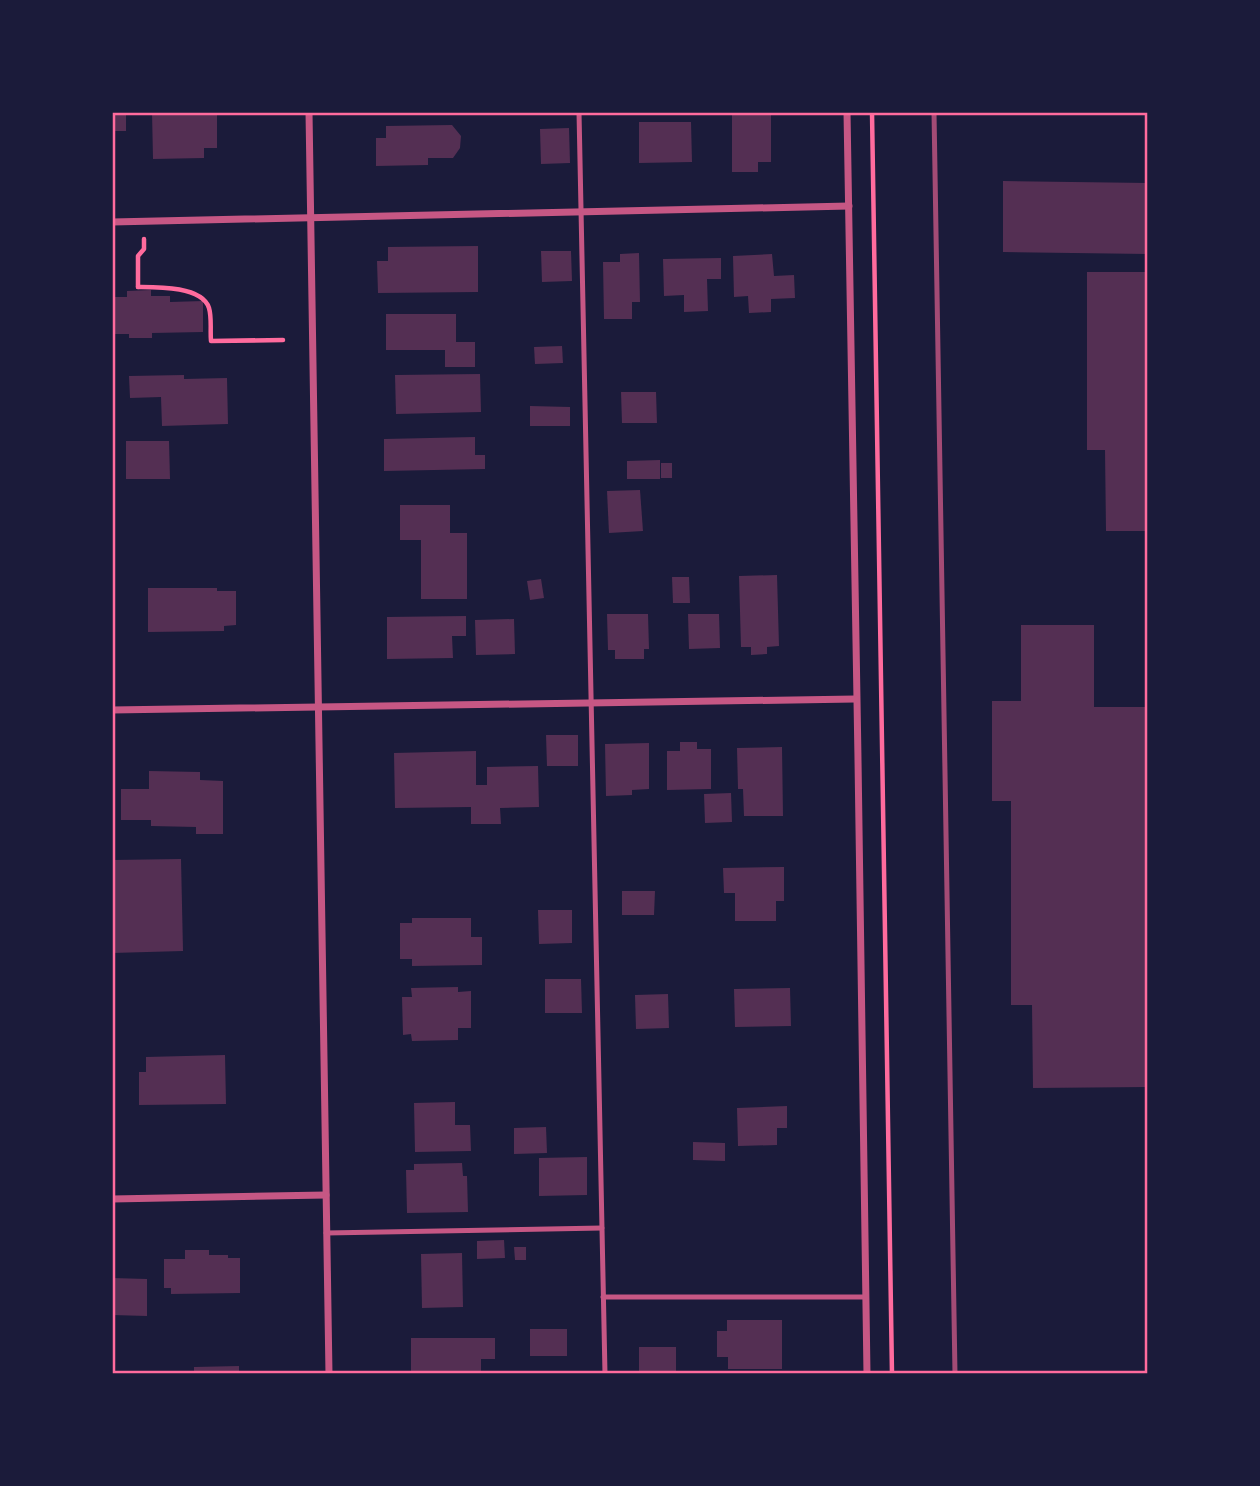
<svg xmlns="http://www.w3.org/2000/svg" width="1260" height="1486" font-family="Jost,sans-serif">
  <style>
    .building { fill: #542f53 }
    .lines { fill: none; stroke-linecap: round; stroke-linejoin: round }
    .path { stroke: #ff6b9d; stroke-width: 4.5 }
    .service { stroke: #c65784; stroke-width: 5 }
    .minor { stroke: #c65784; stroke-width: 7 }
    .rail { stroke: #a44b75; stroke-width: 5 }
    .neatline { fill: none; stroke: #ff6b9d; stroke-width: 2.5 }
  </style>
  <rect width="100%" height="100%" fill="#1b1b3a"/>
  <g class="building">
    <rect x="112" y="112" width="14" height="19"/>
    <path d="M 152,112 L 217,112 L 217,148 L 204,148 L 204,158 L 153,159 Z"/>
    <rect x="431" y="112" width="41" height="3"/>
    <path d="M 732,112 L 771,112 L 771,162 L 758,162 L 758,172 L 732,172 Z"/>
    <path d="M 639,122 L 691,122 L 692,162 L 639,163 Z"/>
    <path d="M 452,125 L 461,136 L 460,148 L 453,158 L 428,158 L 428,165 L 376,166 L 376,138 L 386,138 L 386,126 Z"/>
    <path d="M 569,128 L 570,163 L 541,164 L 540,129 Z"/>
    <path d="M 1003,181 L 1148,183 L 1148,254 L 1003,252 Z"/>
    <path d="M 478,246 L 478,292 L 378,293 L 377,261 L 388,261 L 388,247 Z"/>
    <path d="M 541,251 L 571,251 L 572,281 L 542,282 Z"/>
    <path d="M 639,253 L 640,302 L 632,302 L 632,319 L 604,319 L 603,262 L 620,262 L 620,254 Z"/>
    <path d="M 772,254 L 774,276 L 794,275 L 795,298 L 771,299 L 771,312 L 749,313 L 748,296 L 734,297 L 733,256 Z"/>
    <path d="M 721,258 L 721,279 L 707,279 L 708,311 L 684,312 L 684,295 L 664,296 L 663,259 Z"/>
    <path d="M 1087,272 L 1148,272 L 1148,531 L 1106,531 L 1105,450 L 1087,450 Z"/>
    <path d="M 151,290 L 151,296 L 170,296 L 170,302 L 203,301 L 203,332 L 152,333 L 152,338 L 129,338 L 129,334 L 112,334 L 112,297 L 127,297 L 127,291 Z"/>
    <path d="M 386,314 L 456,314 L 456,342 L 475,342 L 475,367 L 445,367 L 445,350 L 386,350 Z"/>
    <path d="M 562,346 L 563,363 L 535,364 L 534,347 Z"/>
    <path d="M 480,374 L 481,412 L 396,414 L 395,375 Z"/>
    <path d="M 184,375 L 184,379 L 227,378 L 228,424 L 162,426 L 161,397 L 130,398 L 129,376 Z"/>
    <path d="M 621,392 L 656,392 L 657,423 L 622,423 Z"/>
    <path d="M 530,406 L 570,407 L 570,426 L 530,426 Z"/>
    <path d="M 475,437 L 475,455 L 485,455 L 485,469 L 384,471 L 384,439 Z"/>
    <path d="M 126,441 L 169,441 L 170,479 L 126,479 Z"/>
    <path d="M 660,460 L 660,479 L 627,479 L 627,461 Z"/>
    <rect x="661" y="463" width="11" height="15"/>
    <path d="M 640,490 L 643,531 L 609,533 L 607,491 Z"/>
    <path d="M 400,505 L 450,505 L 450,533 L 467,533 L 467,599 L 421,599 L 421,540 L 400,540 Z"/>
    <path d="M 777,575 L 779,646 L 767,647 L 767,654 L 751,655 L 751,647 L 741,647 L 739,576 Z"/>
    <path d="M 672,577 L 689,577 L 690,603 L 673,603 Z"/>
    <path d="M 541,579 L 544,598 L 530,600 L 527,581 Z"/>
    <path d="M 148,588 L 217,588 L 217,591 L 236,591 L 236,625 L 224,626 L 224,631 L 148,632 Z"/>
    <path d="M 607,614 L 648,614 L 649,649 L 644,649 L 644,659 L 615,659 L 615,650 L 608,650 Z"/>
    <path d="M 688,614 L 719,614 L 720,648 L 689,649 Z"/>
    <path d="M 466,616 L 466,636 L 452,636 L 453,658 L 387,659 L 387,617 Z"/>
    <path d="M 514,619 L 515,654 L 476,655 L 475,620 Z"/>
    <path d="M 1021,625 L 1094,625 L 1094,707 L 1148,707 L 1148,1087 L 1033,1088 L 1032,1005 L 1011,1005 L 1011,801 L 992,801 L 992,701 L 1021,701 Z"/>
    <path d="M 546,735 L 578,735 L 578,766 L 547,766 Z"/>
    <path d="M 680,742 L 697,742 L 697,749 L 711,749 L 711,789 L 667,790 L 667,751 L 680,751 Z"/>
    <path d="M 649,743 L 649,789 L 632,790 L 632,795 L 606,796 L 605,744 Z"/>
    <path d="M 782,747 L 783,816 L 744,816 L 743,789 L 738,789 L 737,748 Z"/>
    <path d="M 476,751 L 476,785 L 487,785 L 487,767 L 538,766 L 539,807 L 500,808 L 501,824 L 471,824 L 471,807 L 395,808 L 394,753 Z"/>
    <path d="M 149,771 L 200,772 L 200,780 L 223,781 L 223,834 L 196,834 L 196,827 L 151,826 L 151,820 L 121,820 L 121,789 L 149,789 Z"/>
    <path d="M 731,793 L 732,822 L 705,823 L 704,794 Z"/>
    <path d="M 181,859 L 183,951 L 112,953 L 112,860 Z"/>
    <path d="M 784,867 L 784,901 L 776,901 L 776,921 L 735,921 L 735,893 L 724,893 L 723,868 Z"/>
    <path d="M 622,891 L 655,891 L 654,915 L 622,915 Z"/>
    <path d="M 538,910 L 572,910 L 572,943 L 539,944 Z"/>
    <path d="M 412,918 L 471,918 L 471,937 L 482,937 L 482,965 L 412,966 L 412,959 L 400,959 L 400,923 L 412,923 Z"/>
    <path d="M 545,979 L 581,979 L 582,1013 L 545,1013 Z"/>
    <path d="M 458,987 L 458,992 L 471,991 L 471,1028 L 458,1028 L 458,1040 L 412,1041 L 411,1034 L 403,1035 L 402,997 L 412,997 L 411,988 Z"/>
    <path d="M 790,988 L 791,1026 L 735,1027 L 734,989 Z"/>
    <path d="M 668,994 L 669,1028 L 636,1029 L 635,995 Z"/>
    <path d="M 225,1055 L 226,1104 L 139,1105 L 139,1072 L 146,1072 L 146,1057 Z"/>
    <path d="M 455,1102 L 455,1125 L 470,1125 L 471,1151 L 415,1152 L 414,1103 Z"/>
    <path d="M 787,1106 L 787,1128 L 777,1128 L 777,1145 L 738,1146 L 737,1108 Z"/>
    <path d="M 546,1127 L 547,1153 L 514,1154 L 514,1128 Z"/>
    <path d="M 693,1142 L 725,1143 L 725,1161 L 693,1160 Z"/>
    <path d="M 587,1157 L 587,1195 L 539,1196 L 539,1158 Z"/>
    <path d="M 462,1163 L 463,1176 L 467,1176 L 468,1212 L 407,1213 L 406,1170 L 414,1170 L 414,1164 Z"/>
    <path d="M 504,1240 L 505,1258 L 477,1259 L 477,1241 Z"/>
    <path d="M 514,1247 L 526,1247 L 526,1260 L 515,1260 Z"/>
    <path d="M 185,1250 L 209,1250 L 209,1255 L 228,1255 L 228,1258 L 240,1258 L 240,1293 L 171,1294 L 171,1288 L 164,1288 L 164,1259 L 185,1259 Z"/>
    <path d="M 462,1253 L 463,1307 L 422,1308 L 421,1254 Z"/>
    <path d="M 112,1278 L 147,1279 L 147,1316 L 112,1315 Z"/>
    <path d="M 727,1320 L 782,1320 L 782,1369 L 728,1369 L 728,1357 L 717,1357 L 717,1331 L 727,1331 Z"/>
    <rect x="530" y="1329" width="37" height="27"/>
    <path d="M 411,1338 L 495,1338 L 495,1359 L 481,1359 L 481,1374 L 430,1374 L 430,1371 L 411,1371 Z"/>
    <rect x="639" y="1347" width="37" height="26"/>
    <path d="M 239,1366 L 239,1374 L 194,1374 L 194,1367 Z"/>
  </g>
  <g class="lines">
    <g class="path">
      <path d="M 872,112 L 892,1374"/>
      <path d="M 138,287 C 156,287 202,286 209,308 C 212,318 210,331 211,341 L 283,340"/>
      <path d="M 138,287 L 138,256 L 144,249 L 144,239"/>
    </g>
    <g class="service">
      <path d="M 579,112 L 605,1374"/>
      <path d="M 326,1233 L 602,1228"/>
      <path d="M 603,1297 L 866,1297"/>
    </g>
    <g class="minor">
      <path d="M 309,112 L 329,1374"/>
      <path d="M 847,112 C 855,533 861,953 867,1374"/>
      <path d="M 112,222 L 849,206"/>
      <path d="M 112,710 L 855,699"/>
      <path d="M 112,1199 L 326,1195"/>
    </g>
    <path class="rail" d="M 934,112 L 955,1374"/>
  </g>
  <rect width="1260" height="1486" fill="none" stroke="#1b1b3a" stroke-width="228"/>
  <rect x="114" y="114" width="1032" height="1258" class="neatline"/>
</svg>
